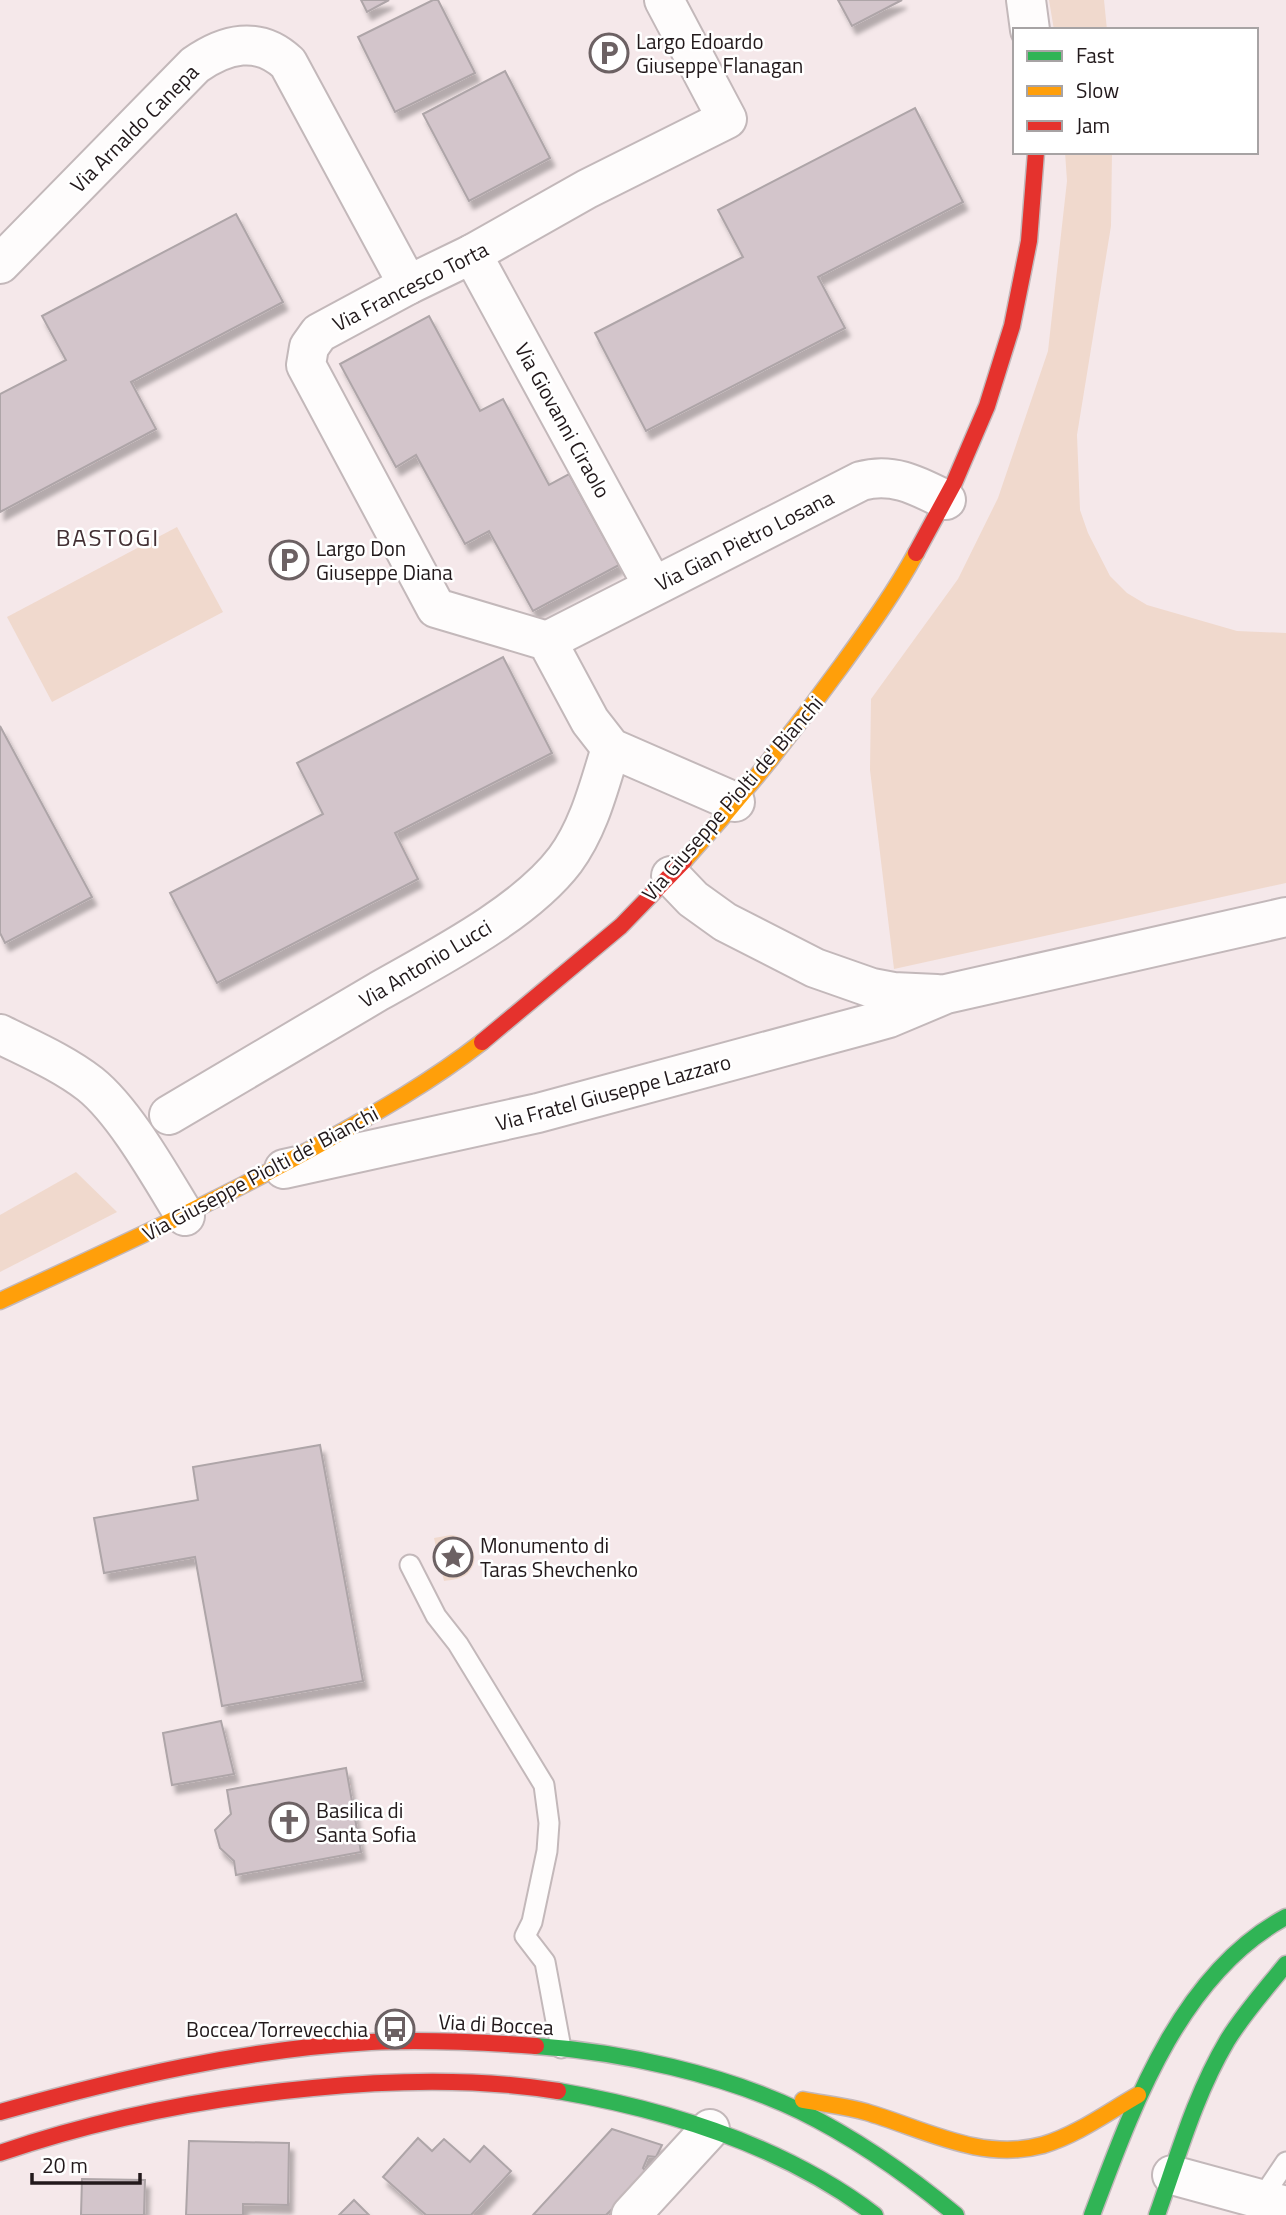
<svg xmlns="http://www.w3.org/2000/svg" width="1286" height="2215" font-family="'Titillium Web',sans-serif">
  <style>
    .green { fill: #f0d9cd }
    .building { fill: #d3c5cb; stroke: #aea5a8; stroke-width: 2; filter: url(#shadow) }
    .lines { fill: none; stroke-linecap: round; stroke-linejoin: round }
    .lane-casing { stroke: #c3b8ba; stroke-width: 23 }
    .street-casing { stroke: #c3b8ba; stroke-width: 42 }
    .fast-casing { stroke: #c3b8ba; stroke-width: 19 }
    .slow-casing { stroke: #c3b8ba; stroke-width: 19 }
    .jam-casing { stroke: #c3b8ba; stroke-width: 19 }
    .lane { stroke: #fefcfc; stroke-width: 19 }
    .street { stroke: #fefcfc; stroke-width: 38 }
    .fast { stroke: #30b455; stroke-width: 16 }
    .slow { stroke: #ff9f0a; stroke-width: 16 }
    .jam { stroke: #e5322d; stroke-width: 16 }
    .labels { text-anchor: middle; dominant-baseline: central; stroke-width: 5; stroke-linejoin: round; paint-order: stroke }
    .poi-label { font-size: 21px; fill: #22191b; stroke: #fff; text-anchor: start }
    .street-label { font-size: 21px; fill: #22191b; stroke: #fff }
    .quarter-label { font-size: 24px; letter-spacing: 2px; fill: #422f33; stroke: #fff }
  </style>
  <defs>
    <filter id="shadow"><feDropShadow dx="4.5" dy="8" stdDeviation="2" flood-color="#0004"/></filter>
  </defs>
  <rect width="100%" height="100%" fill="#f5e8ea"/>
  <g class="green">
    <path d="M 1049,0 L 1104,0 L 1107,30 L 1054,30 Z"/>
    <path d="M 1065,152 L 1112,152 L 1111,226 L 1077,435 L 1080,510 L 1088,533 L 1110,576 L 1127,593 L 1147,605 L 1237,631 L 1286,633 L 1286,883 L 894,969 L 870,770 L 871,699 L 958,579 L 998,498 L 1048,351 L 1067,181 Z"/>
    <path d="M 177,527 L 223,612 L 52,702 L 7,617 Z"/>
    <path d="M 76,1172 L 117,1212 L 0,1272 L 0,1215 Z"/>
    <path d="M 451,1535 C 470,1537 484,1559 467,1574 C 461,1579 451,1580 444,1581 L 440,1564 L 456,1560 L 454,1553 L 438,1556 L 434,1538 Z"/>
  </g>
  <g class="building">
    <path d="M 361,0 L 389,0 L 367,12 Z"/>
    <path d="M 433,0 L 438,0 L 475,73 L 395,112 L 358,37 Z"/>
    <path d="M 838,0 L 902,0 L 852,26 Z"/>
    <path d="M 505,71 L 550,158 L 469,201 L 423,114 Z"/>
    <path d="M 915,108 L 963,202 L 818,277 L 845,328 L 646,431 L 595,333 L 743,257 L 718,210 Z"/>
    <path d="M 236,214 L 283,302 L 131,382 L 156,429 L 0,512 L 0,394 L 66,360 L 42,316 Z"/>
    <path d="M 429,316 L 480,411 L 503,399 L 549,485 L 569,474 L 619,565 L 533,611 L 489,531 L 465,544 L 416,455 L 396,467 L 340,364 Z"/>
    <path d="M 503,657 L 552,753 L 395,833 L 418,879 L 217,983 L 170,893 L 323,814 L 297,763 Z"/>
    <path d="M 0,726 L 92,897 L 5,943 L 0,933 Z"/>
    <path d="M 320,1445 L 363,1681 L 222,1706 L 195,1557 L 104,1573 L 94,1518 L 198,1500 L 193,1467 Z"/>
    <path d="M 221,1721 L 234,1774 L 172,1785 L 163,1733 Z"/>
    <path d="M 346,1768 L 361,1852 L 236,1875 L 234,1861 L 220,1848 L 215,1830 L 231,1814 L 227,1790 Z"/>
    <path d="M 612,2129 L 662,2145 L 656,2157 L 648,2156 L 643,2168 L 648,2173 L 642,2180 L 606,2215 L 533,2215 Z"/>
    <path d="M 418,2138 L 432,2151 L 444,2139 L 470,2162 L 484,2146 L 511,2171 L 471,2215 L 426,2215 L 383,2177 Z"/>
    <path d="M 189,2141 L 289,2143 L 288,2205 L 243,2204 L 243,2215 L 186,2215 Z"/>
    <path d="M 82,2179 L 145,2180 L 144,2215 L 81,2215 Z"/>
    <path d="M 354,2200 L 369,2215 L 339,2215 Z"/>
  </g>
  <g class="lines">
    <defs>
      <g id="lane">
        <path d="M 410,1565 L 436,1616 L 458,1644 L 544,1785 L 549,1823 L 547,1851 L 532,1922 L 525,1936 L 545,1962 L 561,2048"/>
        <path d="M 1261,2199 L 1286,2162"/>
      </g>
      <g id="street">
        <path d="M 664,0 L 727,119 L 587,189 L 472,254 L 408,285 L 319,333 L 309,347 L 306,365 L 436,608 L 547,641 L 590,721 L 611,748 L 735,802"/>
        <path d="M 1026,0 L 1030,30"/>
        <path d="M 472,254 L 653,586"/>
        <path d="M 0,264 L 195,65 C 225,44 258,35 288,63 L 408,285"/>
        <path d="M 547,641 L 861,481 C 893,472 918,486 946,500"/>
        <path d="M 671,876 L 693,899 L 725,922 L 815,968 L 872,988 L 893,992 L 937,994"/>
        <path d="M 0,1034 C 30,1049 63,1063 90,1084 C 125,1112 161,1177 185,1216"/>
        <path d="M 169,1115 C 239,1073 309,1032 379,991 C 437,958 525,913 565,860 C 589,828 599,786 611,748"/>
        <path d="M 284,1169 L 538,1113 L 868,1024 L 889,1018 L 946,994 L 1286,917"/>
        <path d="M 1172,2175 L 1286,2206"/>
        <path d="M 631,2215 L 710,2129"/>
      </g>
      <g id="fast">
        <path d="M 536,2046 C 622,2052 723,2074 800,2111 C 857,2139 908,2175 956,2215"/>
        <path d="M 558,2091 C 669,2110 784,2146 875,2215"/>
        <path d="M 1092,2215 C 1132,2109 1179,1974 1286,1917"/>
        <path d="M 1157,2215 C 1178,2156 1195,2095 1227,2041 C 1244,2013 1266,1989 1286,1964"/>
      </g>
      <g id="slow">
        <path d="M 684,861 C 740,799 793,733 842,665 C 868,629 895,592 916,553"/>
        <path d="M 0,1301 C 108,1251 216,1202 320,1144 C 376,1113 432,1081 482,1042"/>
        <path d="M 803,2100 C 824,2104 846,2106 866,2112 C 924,2129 981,2162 1043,2145 C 1077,2135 1108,2112 1138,2095"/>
      </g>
      <g id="jam">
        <path d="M 916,553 L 954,483 L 987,406 L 1012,326 L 1029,241 L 1036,152"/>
        <path d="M 482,1042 L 621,926 L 684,861"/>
        <path d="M 0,2112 C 122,2078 245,2049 371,2042 C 427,2039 481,2042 536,2046"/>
        <path d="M 0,2153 C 102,2118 206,2098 313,2088 C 394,2080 477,2078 558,2091"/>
      </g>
    </defs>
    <use href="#lane" class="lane-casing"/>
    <use href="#street" class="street-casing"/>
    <use href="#fast" class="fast-casing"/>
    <use href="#slow" class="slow-casing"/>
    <use href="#jam" class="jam-casing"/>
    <use href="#lane" class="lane"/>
    <use href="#street" class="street"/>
    <use href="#fast" class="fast"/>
    <use href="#slow" class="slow"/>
    <use href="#jam" class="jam"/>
  </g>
  <defs>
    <symbol id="parking-ring" viewBox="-11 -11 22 22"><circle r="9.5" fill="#fff" stroke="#6c6163" stroke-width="1.5"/><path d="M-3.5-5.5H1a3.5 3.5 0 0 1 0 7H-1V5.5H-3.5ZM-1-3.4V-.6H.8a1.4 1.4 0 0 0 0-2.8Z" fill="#6c6163"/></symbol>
    <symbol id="sight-ring" viewBox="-11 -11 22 22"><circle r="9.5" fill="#fff" stroke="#6c6163" stroke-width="1.5"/><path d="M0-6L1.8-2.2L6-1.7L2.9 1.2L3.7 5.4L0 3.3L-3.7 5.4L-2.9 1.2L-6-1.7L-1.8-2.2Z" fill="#6c6163"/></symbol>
    <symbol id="church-ring" viewBox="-11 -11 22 22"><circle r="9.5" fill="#fff" stroke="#6c6163" stroke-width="1.5"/><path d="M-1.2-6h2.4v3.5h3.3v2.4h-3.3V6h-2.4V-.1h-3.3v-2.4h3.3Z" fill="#6c6163"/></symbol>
    <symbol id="bus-ring" viewBox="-11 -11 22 22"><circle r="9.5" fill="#fff" stroke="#6c6163" stroke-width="1.5"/><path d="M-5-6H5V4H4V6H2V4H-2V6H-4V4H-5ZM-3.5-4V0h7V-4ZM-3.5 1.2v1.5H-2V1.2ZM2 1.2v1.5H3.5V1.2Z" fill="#6c6163"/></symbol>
  </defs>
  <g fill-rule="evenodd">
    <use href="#parking-ring" x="587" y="31" width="44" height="44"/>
    <use href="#parking-ring" x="267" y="538" width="44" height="44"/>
    <use href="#sight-ring" x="431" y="1535" width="44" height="44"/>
    <use href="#church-ring" x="267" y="1800" width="44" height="44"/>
    <use href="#bus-ring" x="373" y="2007" width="44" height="44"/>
  </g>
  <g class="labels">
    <g class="poi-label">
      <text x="636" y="41">Largo Edoardo<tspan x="636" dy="24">Giuseppe Flanagan</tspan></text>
      <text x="316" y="548">Largo Don<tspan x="316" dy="24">Giuseppe Diana</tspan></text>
      <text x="480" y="1545">Monumento di<tspan x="480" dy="24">Taras Shevchenko</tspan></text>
      <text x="316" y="1810">Basilica di<tspan x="316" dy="24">Santa Sofia</tspan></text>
      <text x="368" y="2029" text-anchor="end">Boccea/Torrevecchia</text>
    </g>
    <g class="street-label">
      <text transform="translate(134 128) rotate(-45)">Via Arnaldo Canepa</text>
      <text transform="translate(410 286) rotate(-27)">Via Francesco Torta</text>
      <text transform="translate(563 420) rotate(61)">Via Giovanni Ciraolo</text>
      <text transform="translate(744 540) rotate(-27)">Via Gian Pietro Losana</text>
      <text transform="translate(732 798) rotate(-49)">Via Giuseppe Piolti de' Bianchi</text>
      <text transform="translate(425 963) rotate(-31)">Via Antonio Lucci</text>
      <text transform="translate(613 1092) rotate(-15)">Via Fratel Giuseppe Lazzaro</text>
      <text transform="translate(260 1173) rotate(-28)">Via Giuseppe Piolti de' Bianchi</text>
      <text transform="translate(496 2024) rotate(3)">Via di Boccea</text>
    </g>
    <g class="quarter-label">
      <text x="108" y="537">BASTOGI</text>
    </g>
  </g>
  <rect x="1013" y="28" width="245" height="126" fill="#ffffff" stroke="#a7a3a4" stroke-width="2"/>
  <rect x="1027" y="51" width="35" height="10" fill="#30b455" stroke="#a7a3a4" stroke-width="2"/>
  <text x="1076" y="63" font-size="21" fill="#22191b">Fast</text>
  <rect x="1027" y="86" width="35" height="10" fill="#ff9f0a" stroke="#a7a3a4" stroke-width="2"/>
  <text x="1076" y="98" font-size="21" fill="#22191b">Slow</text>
  <rect x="1027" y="121" width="35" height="10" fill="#e5322d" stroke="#a7a3a4" stroke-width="2"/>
  <text x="1076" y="133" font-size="21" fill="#22191b">Jam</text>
  <path d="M32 2173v10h108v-10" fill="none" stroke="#22191b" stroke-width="3.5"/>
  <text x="42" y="2173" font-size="21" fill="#22191b" stroke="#ffffff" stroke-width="5" paint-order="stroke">20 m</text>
</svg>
